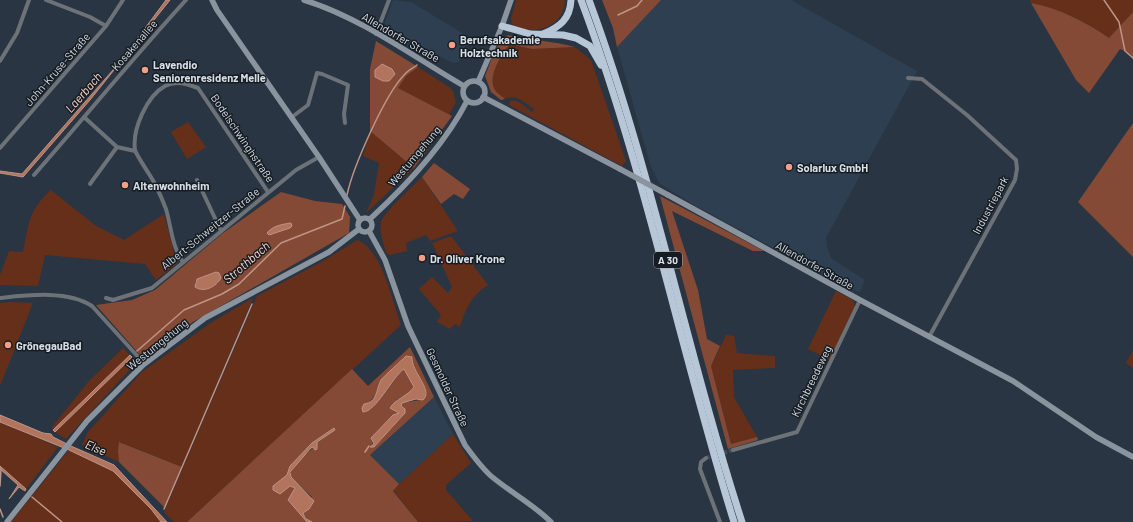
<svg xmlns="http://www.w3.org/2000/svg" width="1133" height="522" font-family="Barlow,sans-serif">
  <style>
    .built { fill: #2e3f51 }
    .green { fill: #662f1a }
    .forest { fill: #854a35; fill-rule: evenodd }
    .water { fill: #b2745d; stroke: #bd9486 }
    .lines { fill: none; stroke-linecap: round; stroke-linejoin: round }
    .stream { stroke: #bd9486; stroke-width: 1.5 }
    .street-tunnel { stroke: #434e5b; stroke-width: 4; stroke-dasharray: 4 2; stroke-linecap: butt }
    .street { stroke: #6c7278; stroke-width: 4 }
    .secondary { stroke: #8a949f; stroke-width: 5.5 }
    .highway { stroke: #b8c7d7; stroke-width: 7 }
    .secondary-bridge { stroke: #8a949f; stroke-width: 5.5 }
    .poi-dot { fill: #f3a082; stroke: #161c22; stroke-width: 1.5 }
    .labels { text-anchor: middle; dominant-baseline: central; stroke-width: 3; stroke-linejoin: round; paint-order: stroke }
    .shield { fill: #161c22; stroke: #9ca4ab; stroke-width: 1 }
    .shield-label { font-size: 10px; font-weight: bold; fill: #d6dee6 }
    .street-label { font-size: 11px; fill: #d6dee6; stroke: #161c22 }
    .poi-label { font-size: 11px; font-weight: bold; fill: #d6dee6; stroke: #161c22; text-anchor: start }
    .water-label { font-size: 12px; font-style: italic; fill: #ffd9cb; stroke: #161c22 }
  </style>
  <rect width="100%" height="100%" fill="#293542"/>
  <g class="built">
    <path d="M 393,0 L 411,2 L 469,37 L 459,62 L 453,63 L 433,53 L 431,56 L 424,53 L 391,35 L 385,23 Z"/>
    <path d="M 661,0 L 791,0 L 917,71 L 826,238 L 827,247 L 831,258 L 865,280 L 860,292 L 848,288 L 694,205 L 659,183 L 650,164 L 617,47 Z"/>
    <path d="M 434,397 L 453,434 L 399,484 L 370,455 Z"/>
  </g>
  <g class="green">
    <path d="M 516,0 L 565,0 C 564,19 550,30 531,30 C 525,30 518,30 513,25 L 511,19 Z"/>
    <path d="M 1030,0 L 1133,0 L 1133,12 L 1109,38 C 1086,22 1059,8 1031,3 Z"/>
    <path d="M 510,44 L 532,49 L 575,47 L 591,60 L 626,161 L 622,166 L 509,105 L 510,101 C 518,98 525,107 532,112 L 534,109 C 525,103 516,93 505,99 C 502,96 496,93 494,88 C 488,75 502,54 510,44 Z"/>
    <path d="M 418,67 L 449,87 L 453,91 L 456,102 L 449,115 L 398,88 L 406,76 Z"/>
    <path d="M 188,122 L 206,147 L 187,159 L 171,132 Z"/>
    <path d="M 370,131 L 414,168 L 366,213 L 374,195 L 379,163 L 363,156 Z"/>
    <path d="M 422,177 L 458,231 L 430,241 L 426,235 L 406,243 L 407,251 L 390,255 L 386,253 C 384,244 379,232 381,222 C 384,212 413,186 422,177 Z"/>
    <path d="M 51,190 L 96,226 L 124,240 L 164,214 L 177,264 L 156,280 L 145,264 L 45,255 L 38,286 L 0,285 L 0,275 L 9,251 L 23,252 C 29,223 28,211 51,190 Z"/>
    <path d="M 451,236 L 488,285 C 472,294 465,310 460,327 L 455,324 L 450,329 L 437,322 L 441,315 L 419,289 L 432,277 L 448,293 L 452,287 L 432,243 Z"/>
    <path d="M 357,240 C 382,249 392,301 401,325 L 187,522 L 174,522 L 164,512 L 257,296 L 325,260 Z"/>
    <path d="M 836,291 L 853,300 L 855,307 L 830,360 L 808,349 Z"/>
    <path d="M 253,298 L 182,467 L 120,442 L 118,451 L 119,462 L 82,445 L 88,432 L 142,372 L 212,322 Z"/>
    <path d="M 10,302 L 33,303 L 0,386 L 0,303 Z"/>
    <path d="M 726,335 L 734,336 L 737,353 L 775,356 L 775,368 L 733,370 L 734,397 L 757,437 L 731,444 L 711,366 Z"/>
    <path d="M 123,348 L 130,355 L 53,430 L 52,427 L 89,381 Z"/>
    <path d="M 1133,350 L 1133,368 L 1126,363 Z"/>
    <path d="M 132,357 L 135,364 L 66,439 L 55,432 Z"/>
    <path d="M 0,422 L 58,447 L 26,489 L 0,466 Z"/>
    <path d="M 453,434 L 471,463 L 446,485 L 446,490 L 473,521 L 418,522 L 393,490 Z"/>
    <path d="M 69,450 L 113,471 L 151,509 L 161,522 L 11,522 Z"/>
  </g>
  <g class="forest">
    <path d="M 602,0 L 661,0 L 617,47 L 613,28 Z"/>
    <path d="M 1031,3 C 1059,8 1086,22 1109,38 L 1133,12 L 1133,59 L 1127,52 L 1120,49 L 1089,93 L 1076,80 Z"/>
    <path d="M 508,35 C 530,40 553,41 575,47 L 532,49 L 510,44 C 502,54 488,75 494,88 C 496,93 502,96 505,99 L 501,100 L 491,92 L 485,76 C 491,63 495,42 508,35 Z"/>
    <path d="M 376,41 L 418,67 L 406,76 L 398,88 L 452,116 L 414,168 L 370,131 L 370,69 Z"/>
    <path d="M 1133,123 L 1133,257 L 1078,202 Z"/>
    <path d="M 434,163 L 470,189 L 463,199 L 454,194 L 441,204 L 422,177 Z"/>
    <path d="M 281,192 L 315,201 L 342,204 L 350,217 L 349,233 L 193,322 L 148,356 L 140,355 L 96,305 L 132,300 L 155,290 L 223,233 ZM 210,274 L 219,282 L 211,288 L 195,283 L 197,279 Z"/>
    <path d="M 660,196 L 764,251 L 753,251 L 672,211 L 698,290 L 707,339 L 720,346 L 711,366 L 731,444 L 757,437 L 758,440 L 728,449 Z"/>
    <path d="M 410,347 L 434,397 L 370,455 L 399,484 L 393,491 L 418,522 L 312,522 L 305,517 L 303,513 L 312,497 L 291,477 L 291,469 L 316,445 L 317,442 L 335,430 L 334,428 L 312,443 L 290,466 L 287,475 L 281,480 L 285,489 L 290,486 L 295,488 L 288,500 L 307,522 L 187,522 L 352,369 L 368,386 ZM 406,357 L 426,389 L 420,400 L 401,403 L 401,406 L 404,408 L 402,417 L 376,445 L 373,447 L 369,446 L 373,446 L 371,438 L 393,415 L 400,413 L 396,412 L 396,400 L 410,393 L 414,387 L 404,369 C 390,380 382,396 370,410 L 367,404 L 377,394 L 383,378 Z"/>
    <path d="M 119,442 L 182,467 L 165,508 L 119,462 L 118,451 Z"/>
  </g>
  <g class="water">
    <path d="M 166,0 L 170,0 L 90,100 L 23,177 L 0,173 L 0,171 L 22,174 L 120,62 Z"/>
    <path d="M 382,64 L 392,69 L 395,74 L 389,81 L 383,81 L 375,77 L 375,70 Z"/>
    <path d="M 291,223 L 292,226 L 290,228 L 269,235 L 267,233 C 272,226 283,224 291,223 Z"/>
    <path d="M 216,272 L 219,273 L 221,278 C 216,287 204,293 195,287 L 197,279 Z"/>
    <path d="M 130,355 L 132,357 L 55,432 L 53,430 Z"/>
    <path d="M 406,356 L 412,357 C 411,372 434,390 423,400 L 416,399 L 402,403 L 401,406 L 405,409 L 405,413 L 374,447 L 370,447 L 374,444 L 371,438 L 393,415 L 399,413 L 390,408 C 396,398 407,397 414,387 L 404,369 C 392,377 376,412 363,412 L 362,408 L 364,404 C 378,402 376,389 381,380 C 384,376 401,361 406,356 Z"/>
    <path d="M 0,415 L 43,433 L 51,434 L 53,437 L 71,446 L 114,465 L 167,522 L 161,522 L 151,509 L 113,471 L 69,450 L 0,422 Z"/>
    <path d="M 334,428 L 335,430 L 317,442 L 317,449 L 315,450 L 313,447 L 311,448 L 290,472 L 291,477 L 314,501 L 309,509 L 303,513 L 305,518 L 312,522 L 307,522 L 288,500 L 295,488 L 290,486 L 280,494 L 273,490 L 273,486 L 287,475 L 290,466 L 312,443 Z"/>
    <path d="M 0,466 L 26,489 L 25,491 L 19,487 L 9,499 L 18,485 L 0,469 Z"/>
  </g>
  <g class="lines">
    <g class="stream">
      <path d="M 1104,0 L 1119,22 L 1125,51 L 1133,58"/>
      <path d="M 618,15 L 637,6 L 642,0"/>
      <path d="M 347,195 C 353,167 385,94 405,74 C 408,70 413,68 417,65"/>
      <path d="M 137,351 L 184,310 L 222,294 L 239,284 L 281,243 L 342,219 L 345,206"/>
      <path d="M 365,452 L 369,446"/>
      <path d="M 0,486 L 1,469"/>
      <path d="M 32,497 L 62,522"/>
      <path d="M 0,509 L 3,517"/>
      <path d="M 164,509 L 252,304"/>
    </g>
    <path class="street-tunnel" d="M 706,458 L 733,450"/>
    <g class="street">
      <path d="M 46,0 L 90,17 L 106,26"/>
      <path d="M 376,34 L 389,0"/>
      <path d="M 0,61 L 17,33 L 29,0"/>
      <path d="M 908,78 L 922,79 L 967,115 L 1016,160 L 1017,169 L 1015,180 L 929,337"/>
      <path d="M 84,117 L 117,147 L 135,151"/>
      <path d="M 292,117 L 308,105 L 317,73 L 322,74 L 348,85 L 344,114 L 345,123"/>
      <path d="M 0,148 L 106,26 L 123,0"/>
      <path d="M 34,175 C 85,117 134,57 186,0"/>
      <path d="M 197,180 L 221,231"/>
      <path d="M 90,184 L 117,147"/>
      <path d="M 183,262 C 172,247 171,226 166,209 C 163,201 159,192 155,184 C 151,176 136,155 135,150 C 132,129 147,96 165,86 C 176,80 187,84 198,88 L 268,192"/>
      <path d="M 0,298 C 28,295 68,290 92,306 L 141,360 L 143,365"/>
      <path d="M 106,298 L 113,300 L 152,288 L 296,170 L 319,157"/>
      <path d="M 733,450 L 797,432 L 860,300"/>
      <path d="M 706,458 L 701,462 L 700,469 L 720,522"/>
    </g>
    <g class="secondary">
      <path d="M 212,0 L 217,10 L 319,157 L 360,220"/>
      <path d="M 304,0 C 362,18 412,56 464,86"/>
      <circle cx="474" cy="92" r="11"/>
      <path d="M 478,82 L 502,26 L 511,0"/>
      <path d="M 483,97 L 620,169"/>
      <path d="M 668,195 L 860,300 L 1013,381 L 1096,437 L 1133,457"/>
      <circle cx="365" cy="225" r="7"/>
      <path d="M 370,219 C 407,185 444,146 467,101"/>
      <path d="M 369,231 L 385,260 L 408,326 L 465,445 C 473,456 481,467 491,476 C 510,492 533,504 551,522"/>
      <path d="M 7,522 L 87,421 L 143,365 L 205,318 L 329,252 L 359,229"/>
    </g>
    <g class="highway">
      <path d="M 581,0 C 645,170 680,349 734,522"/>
      <path d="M 589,0 C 652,170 686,349 742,522"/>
      <path d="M 502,26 L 530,34 L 563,35 L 576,38 L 590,46 L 601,65"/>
      <path d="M 543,34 C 560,27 570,19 571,0"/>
    </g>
    <path class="secondary-bridge" d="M 620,169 L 668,195"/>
  </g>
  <g class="poi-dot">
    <circle cx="452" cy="45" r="4"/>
    <circle cx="145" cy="70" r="4"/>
    <circle cx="789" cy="167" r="4"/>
    <circle cx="125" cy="185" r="4"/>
    <circle cx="422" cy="258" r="4"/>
    <circle cx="8" cy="345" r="4"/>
  </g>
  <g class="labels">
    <rect class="shield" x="654" y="252" width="28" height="16" rx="3"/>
    <g class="shield-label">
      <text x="668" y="260">A 30</text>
    </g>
    <g class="street-label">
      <text transform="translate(401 37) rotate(30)">Allendorfer Straße</text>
      <text transform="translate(134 45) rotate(-49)">Kosakenallee</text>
      <text transform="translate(57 69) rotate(-49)">John-Kruse-Straße</text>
      <text transform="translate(243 138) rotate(56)">Bodelschwinghstraße</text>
      <text transform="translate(414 156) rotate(-50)">Westumgehung</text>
      <text transform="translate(990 205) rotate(-62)">Industriepark</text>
      <text transform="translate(210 228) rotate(-39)">Albert-Schweitzer-Straße</text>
      <text transform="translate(815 265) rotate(29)">Allendorfer Straße</text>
      <text transform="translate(157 344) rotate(-39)">Westumgehung</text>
      <text transform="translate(811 381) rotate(-64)">Kirchbreedeweg</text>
      <text transform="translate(448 387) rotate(65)">Gesmolder Straße</text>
    </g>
    <g class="poi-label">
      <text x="460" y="39">Berufsakademie<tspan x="460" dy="13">Holztechnik</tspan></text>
      <text x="153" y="64">Lavendio<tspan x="153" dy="13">Seniorenresidenz Melle</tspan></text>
      <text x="797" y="167">Solarlux GmbH</text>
      <text x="133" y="185">Altenwohnheim</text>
      <text x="430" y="258">Dr. Oliver Krone</text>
      <text x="16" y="345">GrönegauBad</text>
    </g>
    <g class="water-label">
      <text transform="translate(83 92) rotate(-49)">Laerbach</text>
      <text transform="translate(246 262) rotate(-41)">Strothbach</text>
      <text transform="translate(96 447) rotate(23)">Else</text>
    </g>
  </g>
</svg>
